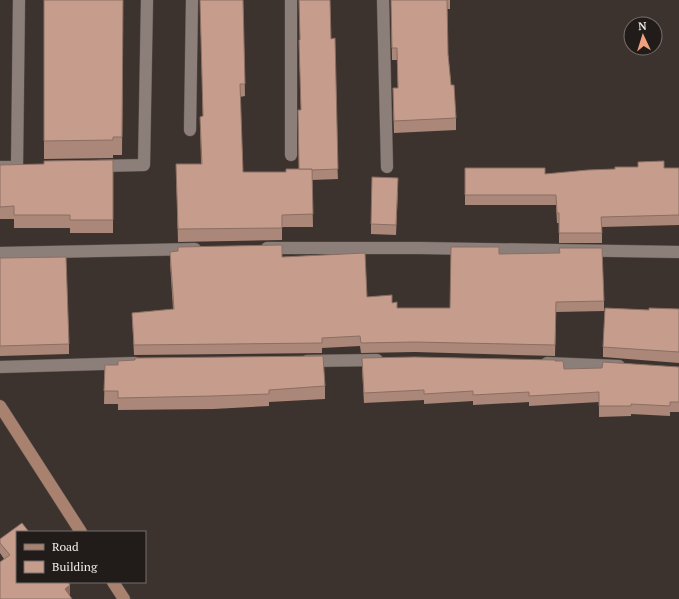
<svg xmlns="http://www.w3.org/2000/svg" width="679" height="599" font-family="'PT Serif',serif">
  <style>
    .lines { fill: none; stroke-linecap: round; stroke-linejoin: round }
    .street-casing { stroke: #5a514d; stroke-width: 13 }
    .secondary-casing { stroke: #5a514d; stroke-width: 13 }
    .street { stroke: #8c7f7a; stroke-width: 12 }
    .secondary { stroke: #a9816f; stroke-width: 12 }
    .wall { fill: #aa8778 }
    .shaded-wall { fill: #8b6e62 }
    .building { fill: #c69d8c; stroke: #8b6e62 }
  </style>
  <rect width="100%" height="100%" fill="#3d332e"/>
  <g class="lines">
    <defs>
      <g id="street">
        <path d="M 383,0 L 387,167"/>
        <path d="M 190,130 L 192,0"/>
        <path d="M 291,155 L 291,0"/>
        <path d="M 99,166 L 144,165 L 147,0"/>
        <path d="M 0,167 L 17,167 L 19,0"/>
        <path d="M 267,248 L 420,248 L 679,252"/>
        <path d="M 0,253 L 195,249"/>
        <path d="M 307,361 L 377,360"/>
        <path d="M 547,363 L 619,366"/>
        <path d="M 0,367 L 135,363"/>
      </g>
      <g id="secondary">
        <path d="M 0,406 L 81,532"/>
        <path d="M 113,582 L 124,599"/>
      </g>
    </defs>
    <use href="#street" class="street-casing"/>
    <use href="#secondary" class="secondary-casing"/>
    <use href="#street" class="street"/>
    <use href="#secondary" class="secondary"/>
  </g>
  <g class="wall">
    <path d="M 44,0 L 123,0 L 122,155 L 113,155 L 113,158 L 44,159 Z"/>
    <path d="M 200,0 L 243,0 L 245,96 L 240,97 L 243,172 L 286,172 L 299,169 L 301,110 L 299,40 L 331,39 L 338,179 L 312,180 L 313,227 L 282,227 L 282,240 L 178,242 L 176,164 L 201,164 L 200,117 L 203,117 Z"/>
    <path d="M 391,0 L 450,0 L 450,9 L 447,9 L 448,54 L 451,85 L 456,118 L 456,130 L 394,133 L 393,100 L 398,88 L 397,60 L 392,60 Z"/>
    <path d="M 113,160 L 113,233 L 70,233 L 70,228 L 14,228 L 14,219 L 0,219 L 0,165 L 44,164 Z"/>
    <path d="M 465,168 L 545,174 L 664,168 L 679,168 L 679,225 L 602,227 L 602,243 L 559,243 L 559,223 L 557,223 L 556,205 L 465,205 Z"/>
    <path d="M 398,188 L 396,235 L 371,234 L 371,224 Z"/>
    <path d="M 170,252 L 282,257 L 367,297 L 392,303 L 397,308 L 450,308 L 499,254 L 604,301 L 604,311 L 556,312 L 555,356 L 415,352 L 361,353 L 360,346 L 322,348 L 322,353 L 134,355 L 132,313 L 173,309 L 170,262 Z"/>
    <path d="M 0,258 L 69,344 L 69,354 L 0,356 Z"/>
    <path d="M 679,309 L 679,363 L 603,357 L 603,347 L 649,310 Z"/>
    <path d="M 362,358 L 555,361 L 564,369 L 679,367 L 679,412 L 670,412 L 670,416 L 631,414 L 631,416 L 599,417 L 599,402 L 529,406 L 529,402 L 473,405 L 473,401 L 424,404 L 424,400 L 364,403 L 362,368 Z"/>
    <path d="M 105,365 L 325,386 L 325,399 L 269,402 L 269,406 L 213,409 L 118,410 L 118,404 L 104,404 Z"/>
    <path d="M 0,539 L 70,595 L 69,596 L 4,559 L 0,553 Z"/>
  </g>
  <path class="shaded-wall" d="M 70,585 L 70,595 L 65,599 L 65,589 Z"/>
  <g class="building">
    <path d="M 44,0 L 123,0 L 122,137 L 113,137 L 113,140 L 44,141 Z"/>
    <path d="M 200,0 L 243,0 L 245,84 L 240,84 L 243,172 L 286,172 L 286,169 L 312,169 L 313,214 L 282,215 L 282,228 L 178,229 L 176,164 L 202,164 L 200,117 L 203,116 Z"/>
    <path d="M 299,0 L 330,0 L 331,39 L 335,38 L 338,169 L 312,170 L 312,169 L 299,169 L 298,110 L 301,110 L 299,40 L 300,40 Z"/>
    <path d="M 391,0 L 447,0 L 448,54 L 451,85 L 454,85 L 456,118 L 394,121 L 393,88 L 398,88 L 397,48 L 392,48 Z"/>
    <path d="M 113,160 L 113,220 L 70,220 L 70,215 L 14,215 L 14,206 L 0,207 L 0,165 L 44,164 L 44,161 Z"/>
    <path d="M 664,161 L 664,168 L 679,168 L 679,215 L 601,217 L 602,233 L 559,233 L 559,213 L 557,213 L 556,195 L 465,195 L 465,168 L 545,168 L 545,174 L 588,170 L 615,169 L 615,167 L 638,167 L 638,162 Z"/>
    <path d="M 372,177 L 398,178 L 396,225 L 371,224 Z"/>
    <path d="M 282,245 L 282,257 L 365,253 L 367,297 L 392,295 L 392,303 L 397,302 L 397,308 L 450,308 L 451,247 L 499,247 L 499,254 L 560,253 L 559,248 L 602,248 L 604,301 L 556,302 L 555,345 L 415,342 L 361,343 L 360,336 L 322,338 L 322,343 L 134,345 L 132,313 L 174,309 L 170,252 L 178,251 L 178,247 Z"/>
    <path d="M 66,257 L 69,344 L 0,346 L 0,258 Z"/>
    <path d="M 605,308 L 649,310 L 649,308 L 679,309 L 679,352 L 603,347 Z"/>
    <path d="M 323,356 L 325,386 L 269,390 L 269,394 L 213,396 L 118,398 L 118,391 L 104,391 L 105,365 L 118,365 L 118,361 L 135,360 L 135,358 Z"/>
    <path d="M 415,357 L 555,360 L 555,361 L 563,361 L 564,369 L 602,368 L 603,362 L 679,367 L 679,402 L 670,402 L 670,406 L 631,404 L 631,406 L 599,406 L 599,392 L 529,396 L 529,392 L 473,395 L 473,391 L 424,394 L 424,390 L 364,393 L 362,358 Z"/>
    <path d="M 22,523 L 29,532 L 17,532 L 17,582 L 68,582 L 70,585 L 65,589 L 72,599 L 0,599 L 0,562 L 10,555 L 0,543 L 0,539 Z"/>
  </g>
  <rect x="16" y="531" width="130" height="52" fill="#211c19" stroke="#756f6c"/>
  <rect x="24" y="544" width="20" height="6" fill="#a9816f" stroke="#756f6c"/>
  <text x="52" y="551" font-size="12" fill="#f4ece9">Road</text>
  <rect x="24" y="561" width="20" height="12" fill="#c69d8c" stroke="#756f6c"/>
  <text x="52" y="571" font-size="12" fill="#f4ece9">Building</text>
  <g transform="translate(643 36) rotate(356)"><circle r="19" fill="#211c19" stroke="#756f6c"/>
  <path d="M0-3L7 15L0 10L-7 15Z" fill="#f1a17d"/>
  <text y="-6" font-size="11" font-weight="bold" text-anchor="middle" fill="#f4ece9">N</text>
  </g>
</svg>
